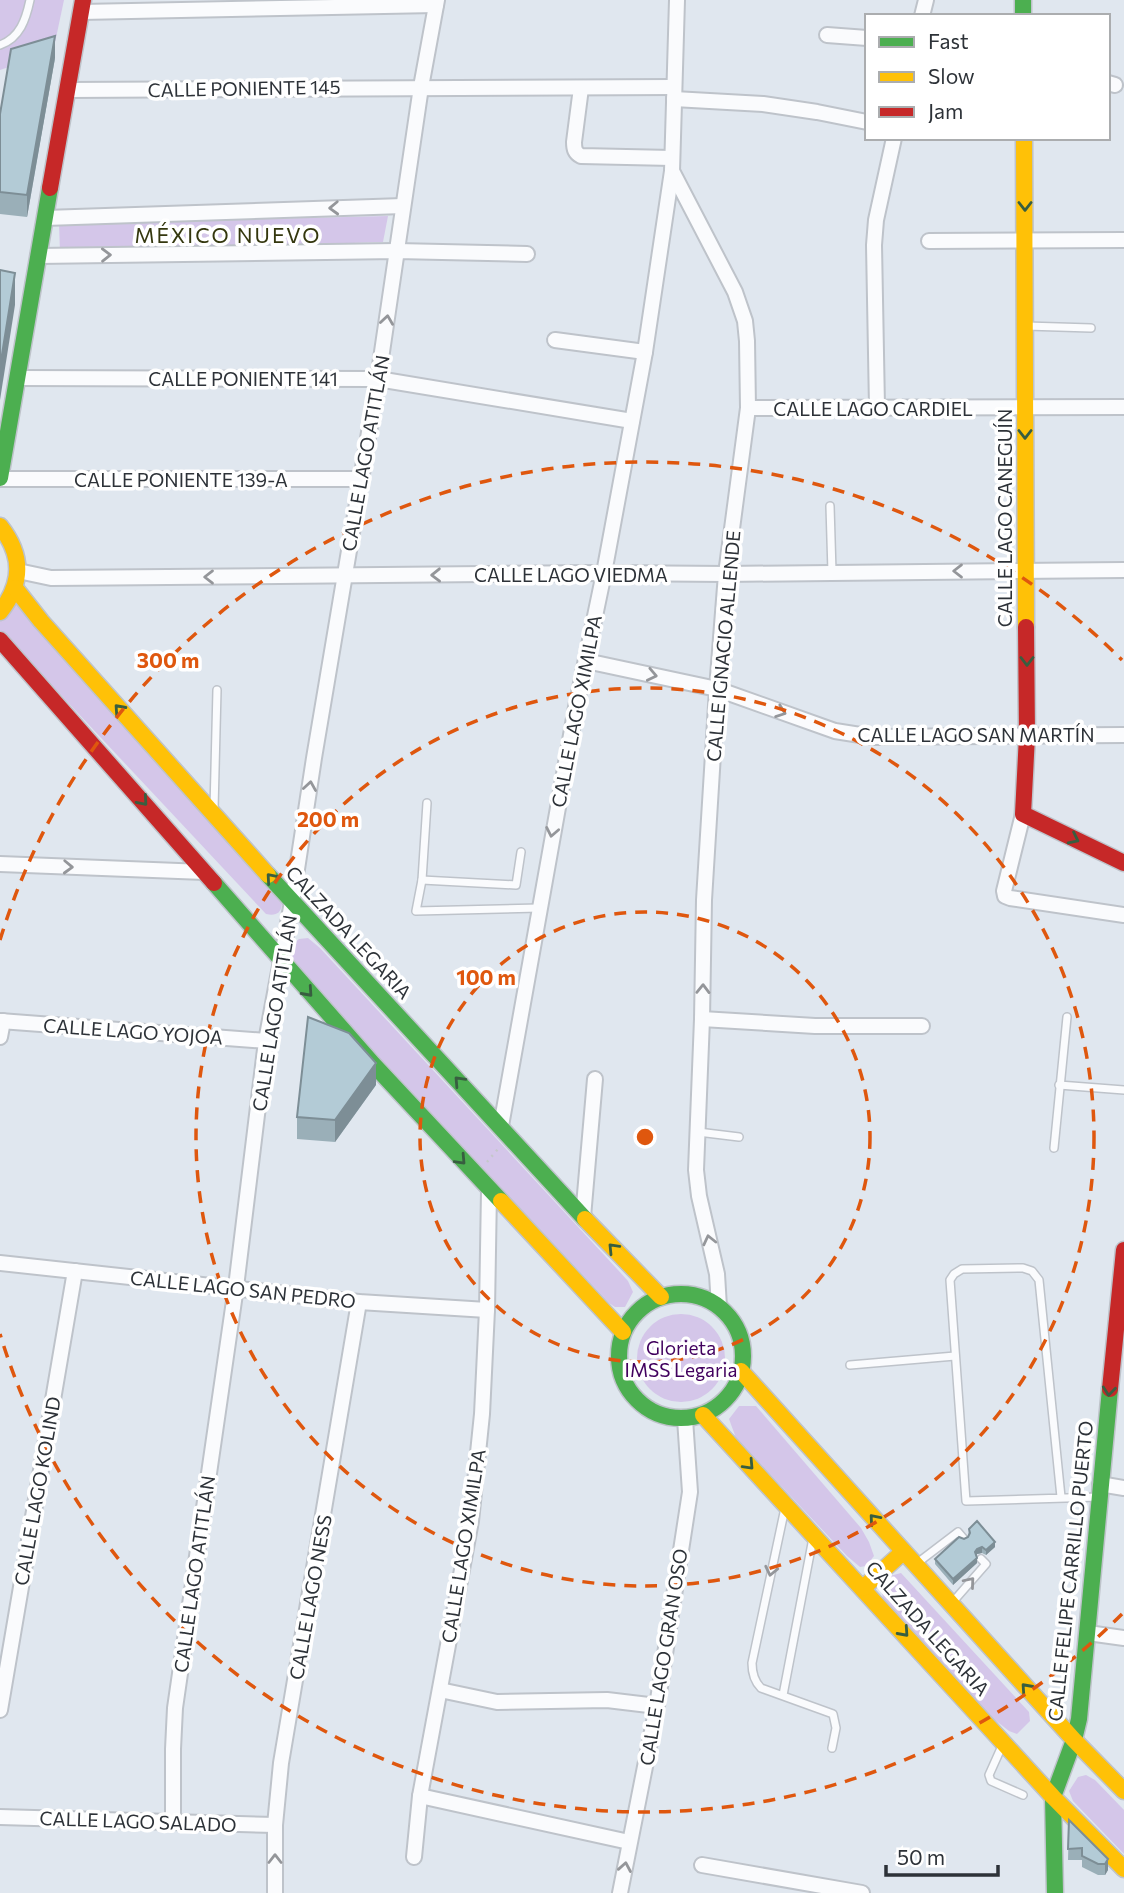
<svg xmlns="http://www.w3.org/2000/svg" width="1124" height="1893" font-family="Commissioner,sans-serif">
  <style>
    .green { fill: #d4c6e9 }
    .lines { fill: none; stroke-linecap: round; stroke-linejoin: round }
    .lane-casing { stroke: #bec3ca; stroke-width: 10 }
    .street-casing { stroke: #bec3ca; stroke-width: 18 }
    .fast-casing { stroke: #bec3ca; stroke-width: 19 }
    .slow-casing { stroke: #bec3ca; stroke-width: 19 }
    .jam-casing { stroke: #bec3ca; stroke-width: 19 }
    .path { stroke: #c5c7ca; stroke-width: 2.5; stroke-dasharray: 2 5; stroke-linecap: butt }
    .lane { stroke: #fafbfd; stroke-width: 7 }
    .street { stroke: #fafbfd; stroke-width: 14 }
    .fast { stroke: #4caf50; stroke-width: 16 }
    .slow { stroke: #ffc107; stroke-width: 16 }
    .jam { stroke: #c62828; stroke-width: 16 }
    .wall { fill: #9aafb8 }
    .shaded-wall { fill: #7d8e96 }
    .building { fill: #b3cbd6; stroke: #7d8e96; stroke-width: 2 }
    .oneway { stroke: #385e40 }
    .oneway2 { stroke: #94969a }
    .ring { fill: none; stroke: #df570e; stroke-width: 3.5; stroke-dasharray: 12 9 }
    .labels { text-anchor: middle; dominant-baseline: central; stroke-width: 7; stroke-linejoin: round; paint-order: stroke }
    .street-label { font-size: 19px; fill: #2d3238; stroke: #fff }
    .park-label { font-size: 19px; fill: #41015e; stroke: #fff }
    .neighbourhood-label { font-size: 21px; letter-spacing: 2px; fill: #34370e; stroke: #fff }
    .centre { fill: #df570e; stroke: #fff; stroke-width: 3.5 }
    .ring-label { font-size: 21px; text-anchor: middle; font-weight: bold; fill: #df570e; stroke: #fff; stroke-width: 7; stroke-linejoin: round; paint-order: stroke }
  </style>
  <rect width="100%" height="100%" fill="#e0e7ef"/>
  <g class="green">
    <path d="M 0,0 L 64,0 L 53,52 L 0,70 Z"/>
    <path d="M 388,216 L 383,242 L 60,252 L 59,224 Z"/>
    <path d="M 17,601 L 282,904 C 281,914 275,916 266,914 L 0,630 L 0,619 Z"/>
    <path d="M 308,938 L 320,948 L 618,1270 L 628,1281 L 633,1292 L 625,1307 L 615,1307 L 609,1303 L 373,1051 L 292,958 L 291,951 L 293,944 L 299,939 Z"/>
    <circle cx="681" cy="1358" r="44"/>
    <path d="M 739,1406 L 756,1406 L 861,1528 L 869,1542 L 874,1556 L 866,1566 L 860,1567 L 847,1556 L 736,1438 L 729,1419 Z"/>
    <path d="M 901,1573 L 1029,1712 L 1030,1721 L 1017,1734 L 1009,1731 L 995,1720 L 883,1601 L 881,1582 L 890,1576 Z"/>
    <path d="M 1086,1775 L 1095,1780 L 1124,1810 L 1124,1854 L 1073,1801 L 1069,1791 L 1078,1777 Z"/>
  </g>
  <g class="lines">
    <defs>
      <g id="lane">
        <path d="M 0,45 C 20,38 26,19 30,0"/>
        <path d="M 1026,326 L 1091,328"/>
        <path d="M 830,506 L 832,572"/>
        <path d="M 427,803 L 422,880 L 416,911 L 539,908"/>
        <path d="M 214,809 L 217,690"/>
        <path d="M 422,880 L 516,885 L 521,852"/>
        <path d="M 1059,1085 L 1124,1090"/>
        <path d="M 698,1132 L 739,1137"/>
        <path d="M 1054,1148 L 1067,1017"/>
        <path d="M 850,1365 L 955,1356"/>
        <path d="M 1061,1497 L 1039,1280 L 1032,1271 L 1023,1268 L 962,1269 L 954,1274 L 950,1280 L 966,1501 L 1099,1497"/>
        <path d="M 785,1508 L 752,1663 C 752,1672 754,1681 761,1688 L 833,1714 L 836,1728 L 832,1748"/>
        <path d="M 916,1564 L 958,1532 L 964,1539"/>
        <path d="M 951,1604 L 986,1564 L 981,1559"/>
        <path d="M 783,1695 L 813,1538"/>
        <path d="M 1002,1746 L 989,1775 L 991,1781 L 1023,1795"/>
      </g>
      <g id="street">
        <path d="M 677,0 L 672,171 L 735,292 L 745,321 L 747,341 L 748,408 L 726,574 L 717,689 L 704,900 L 702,1019 L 696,1170 L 699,1196 L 717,1274 L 719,1307"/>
        <path d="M 81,12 L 436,5"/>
        <path d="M 922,16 L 926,0"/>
        <path d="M 827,35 L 867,38"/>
        <path d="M 1108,83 L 1115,85"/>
        <path d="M 581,88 L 574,142 C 574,149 575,153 581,156 L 672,158"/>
        <path d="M 67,90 L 674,87"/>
        <path d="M 674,99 L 763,104 L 817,112 L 867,122"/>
        <path d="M 45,218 L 403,206"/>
        <path d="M 929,241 L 1124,240"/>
        <path d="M 38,256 L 397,251 L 527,254"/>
        <path d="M 555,340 L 645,352"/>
        <path d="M 18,378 L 378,379 L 632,421"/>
        <path d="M 877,407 L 874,245 L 876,220 L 894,138"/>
        <path d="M 748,408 L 1124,407"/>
        <path d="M 0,479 L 361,479"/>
        <path d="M 18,571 L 51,578 L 604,573 L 726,574 L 1124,570"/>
        <path d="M 586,661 L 717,689 L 835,731 L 873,737 L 1124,735"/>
        <path d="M 1023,814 L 1004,891 L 1005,896 L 1010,898 L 1124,915"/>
        <path d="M 0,864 L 204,872"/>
        <path d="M 702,1019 L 815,1026 L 922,1026"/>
        <path d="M 0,1021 L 266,1041"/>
        <path d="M 0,1037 L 3,1021"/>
        <path d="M 501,1126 L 576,707 L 604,573 L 645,352 L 672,171"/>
        <path d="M 583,1217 L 595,1079"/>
        <path d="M 0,1263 L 359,1302 L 487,1310"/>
        <path d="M 1100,1484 L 1124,1488"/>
        <path d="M 1088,1633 L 1124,1638"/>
        <path d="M 440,1690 L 497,1702 L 607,1700 L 657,1706"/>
        <path d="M 0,1710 L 75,1271"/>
        <path d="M 420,1796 L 629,1842"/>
        <path d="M 0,1817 L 275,1825"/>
        <path d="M 173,1822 L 173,1749 L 175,1708 L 236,1287 L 266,1041 L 292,902 L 314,758 L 378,379 L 421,87 L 437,0"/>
        <path d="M 414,1857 L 420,1796 L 471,1521 L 482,1414 L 487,1310 L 489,1191"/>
        <path d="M 702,1865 L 862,1893"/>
        <path d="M 275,1893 L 275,1825 L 281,1763 L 359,1302"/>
        <path d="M 620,1893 L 657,1706 L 690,1492 L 685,1419"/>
      </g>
      <g id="fast">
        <path d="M 1023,0 L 1023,16"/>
        <path d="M 0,478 L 50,188"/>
        <path d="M 268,875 L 585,1219"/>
        <path d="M 214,883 L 373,1064 L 501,1201"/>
        <circle cx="681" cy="1356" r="62"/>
        <path d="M 1055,1893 L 1053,1797 L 1074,1740 L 1079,1719 L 1110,1389"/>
      </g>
      <g id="slow">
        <path d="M 1024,138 L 1026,627"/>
        <path d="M 0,526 C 23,555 23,583 0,612"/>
        <path d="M 15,588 L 41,621 L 268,875"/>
        <path d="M 501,1201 L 623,1332"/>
        <path d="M 585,1219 L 661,1297"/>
        <path d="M 741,1371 L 1074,1740 L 1124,1791"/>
        <path d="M 703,1415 L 1053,1797 L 1124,1869"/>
        <path d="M 863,1588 L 903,1552"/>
      </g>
      <g id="jam">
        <path d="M 50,188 L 83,0"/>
        <path d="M 1026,627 L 1027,736 L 1023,814 L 1124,863"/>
        <path d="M 0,640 L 214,883"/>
        <path d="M 1110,1389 L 1124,1250"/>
      </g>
    </defs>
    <use href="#lane" class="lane-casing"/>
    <use href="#street" class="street-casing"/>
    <use href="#fast" class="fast-casing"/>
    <use href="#slow" class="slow-casing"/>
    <use href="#jam" class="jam-casing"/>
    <path class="path" d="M 487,1162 L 498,1149"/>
    <use href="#lane" class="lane"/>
    <use href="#street" class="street"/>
    <use href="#fast" class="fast"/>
    <use href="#slow" class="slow"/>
    <use href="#jam" class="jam"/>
  </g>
  <g class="wall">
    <path d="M 55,58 L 27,217 L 0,214 L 0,114 Z"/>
    <path d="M 376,1085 L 335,1142 L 297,1139 L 297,1117 Z"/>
    <path d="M 969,1529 L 995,1547 L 986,1555 L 982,1553 L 977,1554 L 976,1556 L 977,1563 L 953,1585 L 935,1564 L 935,1559 L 968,1537 Z"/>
    <path d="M 1069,1820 L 1108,1859 L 1108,1870 L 1105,1875 L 1098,1875 L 1082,1867 L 1082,1860 L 1068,1860 Z"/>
  </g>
  <g class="shaded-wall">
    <path d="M 55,36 L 55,58 L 27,217 L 27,195 Z"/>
    <path d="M 15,273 L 15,305 L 0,400 L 0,367 Z"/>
    <path d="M 376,1063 L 376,1085 L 335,1142 L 335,1120 Z"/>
    <path d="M 995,1542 L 995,1547 L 986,1555 L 986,1550 Z"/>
    <path d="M 982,1547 L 982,1553 L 977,1554 L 975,1558 L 975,1552 L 977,1549 Z"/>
    <path d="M 977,1558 L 977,1563 L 953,1585 L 953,1579 Z"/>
    <path d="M 1108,1859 L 1108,1870 L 1105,1875 L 1105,1864 Z"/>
  </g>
  <g class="building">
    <path d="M 55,36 L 27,195 L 0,192 L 0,114 L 11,49 Z"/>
    <path d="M 0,270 L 15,273 L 0,367 Z"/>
    <path d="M 308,1017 L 349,1033 L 376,1063 L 335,1120 L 297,1117 Z"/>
    <path d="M 977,1521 L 995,1542 L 986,1550 L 982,1547 L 977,1549 L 975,1552 L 977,1558 L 953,1579 L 935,1559 L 959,1537 L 964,1539 L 968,1537 L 970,1533 L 969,1529 Z"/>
    <path d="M 1069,1820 L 1108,1859 L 1105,1864 L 1098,1864 L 1082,1856 L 1082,1848 L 1068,1849 Z"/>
  </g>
  <defs><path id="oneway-chevron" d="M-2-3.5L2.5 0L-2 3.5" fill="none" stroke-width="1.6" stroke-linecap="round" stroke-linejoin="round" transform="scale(1.75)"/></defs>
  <g class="oneway">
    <use href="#oneway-chevron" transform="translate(1025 206) rotate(90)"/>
    <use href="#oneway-chevron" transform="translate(1025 434) rotate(90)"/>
    <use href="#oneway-chevron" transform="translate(1027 661) rotate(90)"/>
    <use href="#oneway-chevron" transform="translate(119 709) rotate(-132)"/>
    <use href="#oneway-chevron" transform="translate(143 801) rotate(49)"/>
    <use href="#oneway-chevron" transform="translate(1074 839) rotate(26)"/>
    <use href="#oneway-chevron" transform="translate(271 878) rotate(-131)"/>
    <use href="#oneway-chevron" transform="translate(308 992) rotate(48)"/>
    <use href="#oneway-chevron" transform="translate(459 1081) rotate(-133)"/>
    <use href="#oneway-chevron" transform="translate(461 1160) rotate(47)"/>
    <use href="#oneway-chevron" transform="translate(613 1248) rotate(-134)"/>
    <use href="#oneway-chevron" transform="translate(1109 1391) rotate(96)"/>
    <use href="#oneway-chevron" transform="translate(749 1465) rotate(47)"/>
    <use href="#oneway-chevron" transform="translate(874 1519) rotate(-131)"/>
    <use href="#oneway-chevron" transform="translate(904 1632) rotate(48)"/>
    <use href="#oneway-chevron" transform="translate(1026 1688) rotate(-132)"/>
  </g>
  <g class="oneway2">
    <use href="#oneway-chevron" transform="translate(334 208) rotate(178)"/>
    <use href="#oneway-chevron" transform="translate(106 255) rotate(-1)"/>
    <use href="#oneway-chevron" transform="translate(387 320) rotate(-82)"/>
    <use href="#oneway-chevron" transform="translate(958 571) rotate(180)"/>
    <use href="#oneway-chevron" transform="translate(436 575) rotate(179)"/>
    <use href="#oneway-chevron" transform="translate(209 577) rotate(180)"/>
    <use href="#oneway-chevron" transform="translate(652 675) rotate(12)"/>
    <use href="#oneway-chevron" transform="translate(781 712) rotate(20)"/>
    <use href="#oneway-chevron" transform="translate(310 786) rotate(-81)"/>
    <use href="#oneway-chevron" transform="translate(552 832) rotate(101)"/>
    <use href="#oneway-chevron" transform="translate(68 867) rotate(2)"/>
    <use href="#oneway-chevron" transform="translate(703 989) rotate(-89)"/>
    <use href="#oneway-chevron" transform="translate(709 1240) rotate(-103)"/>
    <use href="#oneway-chevron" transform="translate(771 1571) rotate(102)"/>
    <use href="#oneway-chevron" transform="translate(970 1582) rotate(-50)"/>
    <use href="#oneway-chevron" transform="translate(275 1859) rotate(-90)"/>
    <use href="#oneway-chevron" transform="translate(625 1867) rotate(-80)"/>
  </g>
  <g class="ring">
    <circle cx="645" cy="1137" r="225"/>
    <circle cx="645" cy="1137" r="449"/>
    <path d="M1122 1614A674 674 0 0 1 0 1334M0 940A674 674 0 0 1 1122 660"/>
  </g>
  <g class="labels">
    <g class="street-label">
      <text transform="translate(244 88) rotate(-1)">CALLE PONIENTE 145</text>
      <text x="243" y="378">CALLE PONIENTE 141</text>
      <text x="873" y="408">CALLE LAGO CARDIEL</text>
      <text transform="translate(365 453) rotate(-80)">CALLE LAGO ATITLÁN</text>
      <text x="181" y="479">CALLE PONIENTE 139-A</text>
      <text transform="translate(1004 518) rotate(-90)">CALLE LAGO CANEGUÍN</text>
      <text x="571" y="574">CALLE LAGO VIEDMA</text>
      <text transform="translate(723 646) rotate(-85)">CALLE IGNACIO ALLENDE</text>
      <text transform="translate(576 711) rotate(-79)">CALLE LAGO XIMILPA</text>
      <text x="976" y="734">CALLE LAGO SAN MARTÍN</text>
      <text transform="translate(349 932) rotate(47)">CALZADA LEGARIA</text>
      <text transform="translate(274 1013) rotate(-81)">CALLE LAGO ATITLÁN</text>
      <text transform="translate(133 1031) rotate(4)">CALLE LAGO YOJOA</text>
      <text transform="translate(243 1289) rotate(6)">CALLE LAGO SAN PEDRO</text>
      <text transform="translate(37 1491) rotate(-80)">CALLE LAGO KOLIND</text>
      <text transform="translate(463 1546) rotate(-81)">CALLE LAGO XIMILPA</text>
      <text transform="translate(1070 1571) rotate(-84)">CALLE FELIPE CARRILLO PUERTO</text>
      <text transform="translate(194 1574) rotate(-82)">CALLE LAGO ATITLÁN</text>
      <text transform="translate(310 1597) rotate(-80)">CALLE LAGO NESS</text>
      <text transform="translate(928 1628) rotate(48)">CALZADA LEGARIA</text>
      <text transform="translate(663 1657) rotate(-81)">CALLE LAGO GRAN OSO</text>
      <text transform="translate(138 1821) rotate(2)">CALLE LAGO SALADO</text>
    </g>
    <g class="park-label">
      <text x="681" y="1347">Glorieta<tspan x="681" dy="22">IMSS Legaria</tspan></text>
    </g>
    <g class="neighbourhood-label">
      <text x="228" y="234">MÉXICO NUEVO</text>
    </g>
  </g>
  <circle cx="645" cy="1137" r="10" class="centre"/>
  <g class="ring-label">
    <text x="168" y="668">300 m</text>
    <text x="328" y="827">200 m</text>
    <text x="486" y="985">100 m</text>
  </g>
  <rect x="865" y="14" width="245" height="126" fill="#ffffff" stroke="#abadaf" stroke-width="2"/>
  <rect x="879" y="37" width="35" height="10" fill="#4caf50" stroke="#abadaf" stroke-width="2"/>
  <text x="928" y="49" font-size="21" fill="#2d3238">Fast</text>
  <rect x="879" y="72" width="35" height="10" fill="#ffc107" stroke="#abadaf" stroke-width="2"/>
  <text x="928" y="84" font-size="21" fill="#2d3238">Slow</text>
  <rect x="879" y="107" width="35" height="10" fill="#c62828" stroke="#abadaf" stroke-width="2"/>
  <text x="928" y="119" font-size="21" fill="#2d3238">Jam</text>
  <path d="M886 1865v10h112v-10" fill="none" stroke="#2d3238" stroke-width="3.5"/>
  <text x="897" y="1865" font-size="21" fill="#2d3238" stroke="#ffffff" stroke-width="5" paint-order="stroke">50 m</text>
</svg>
